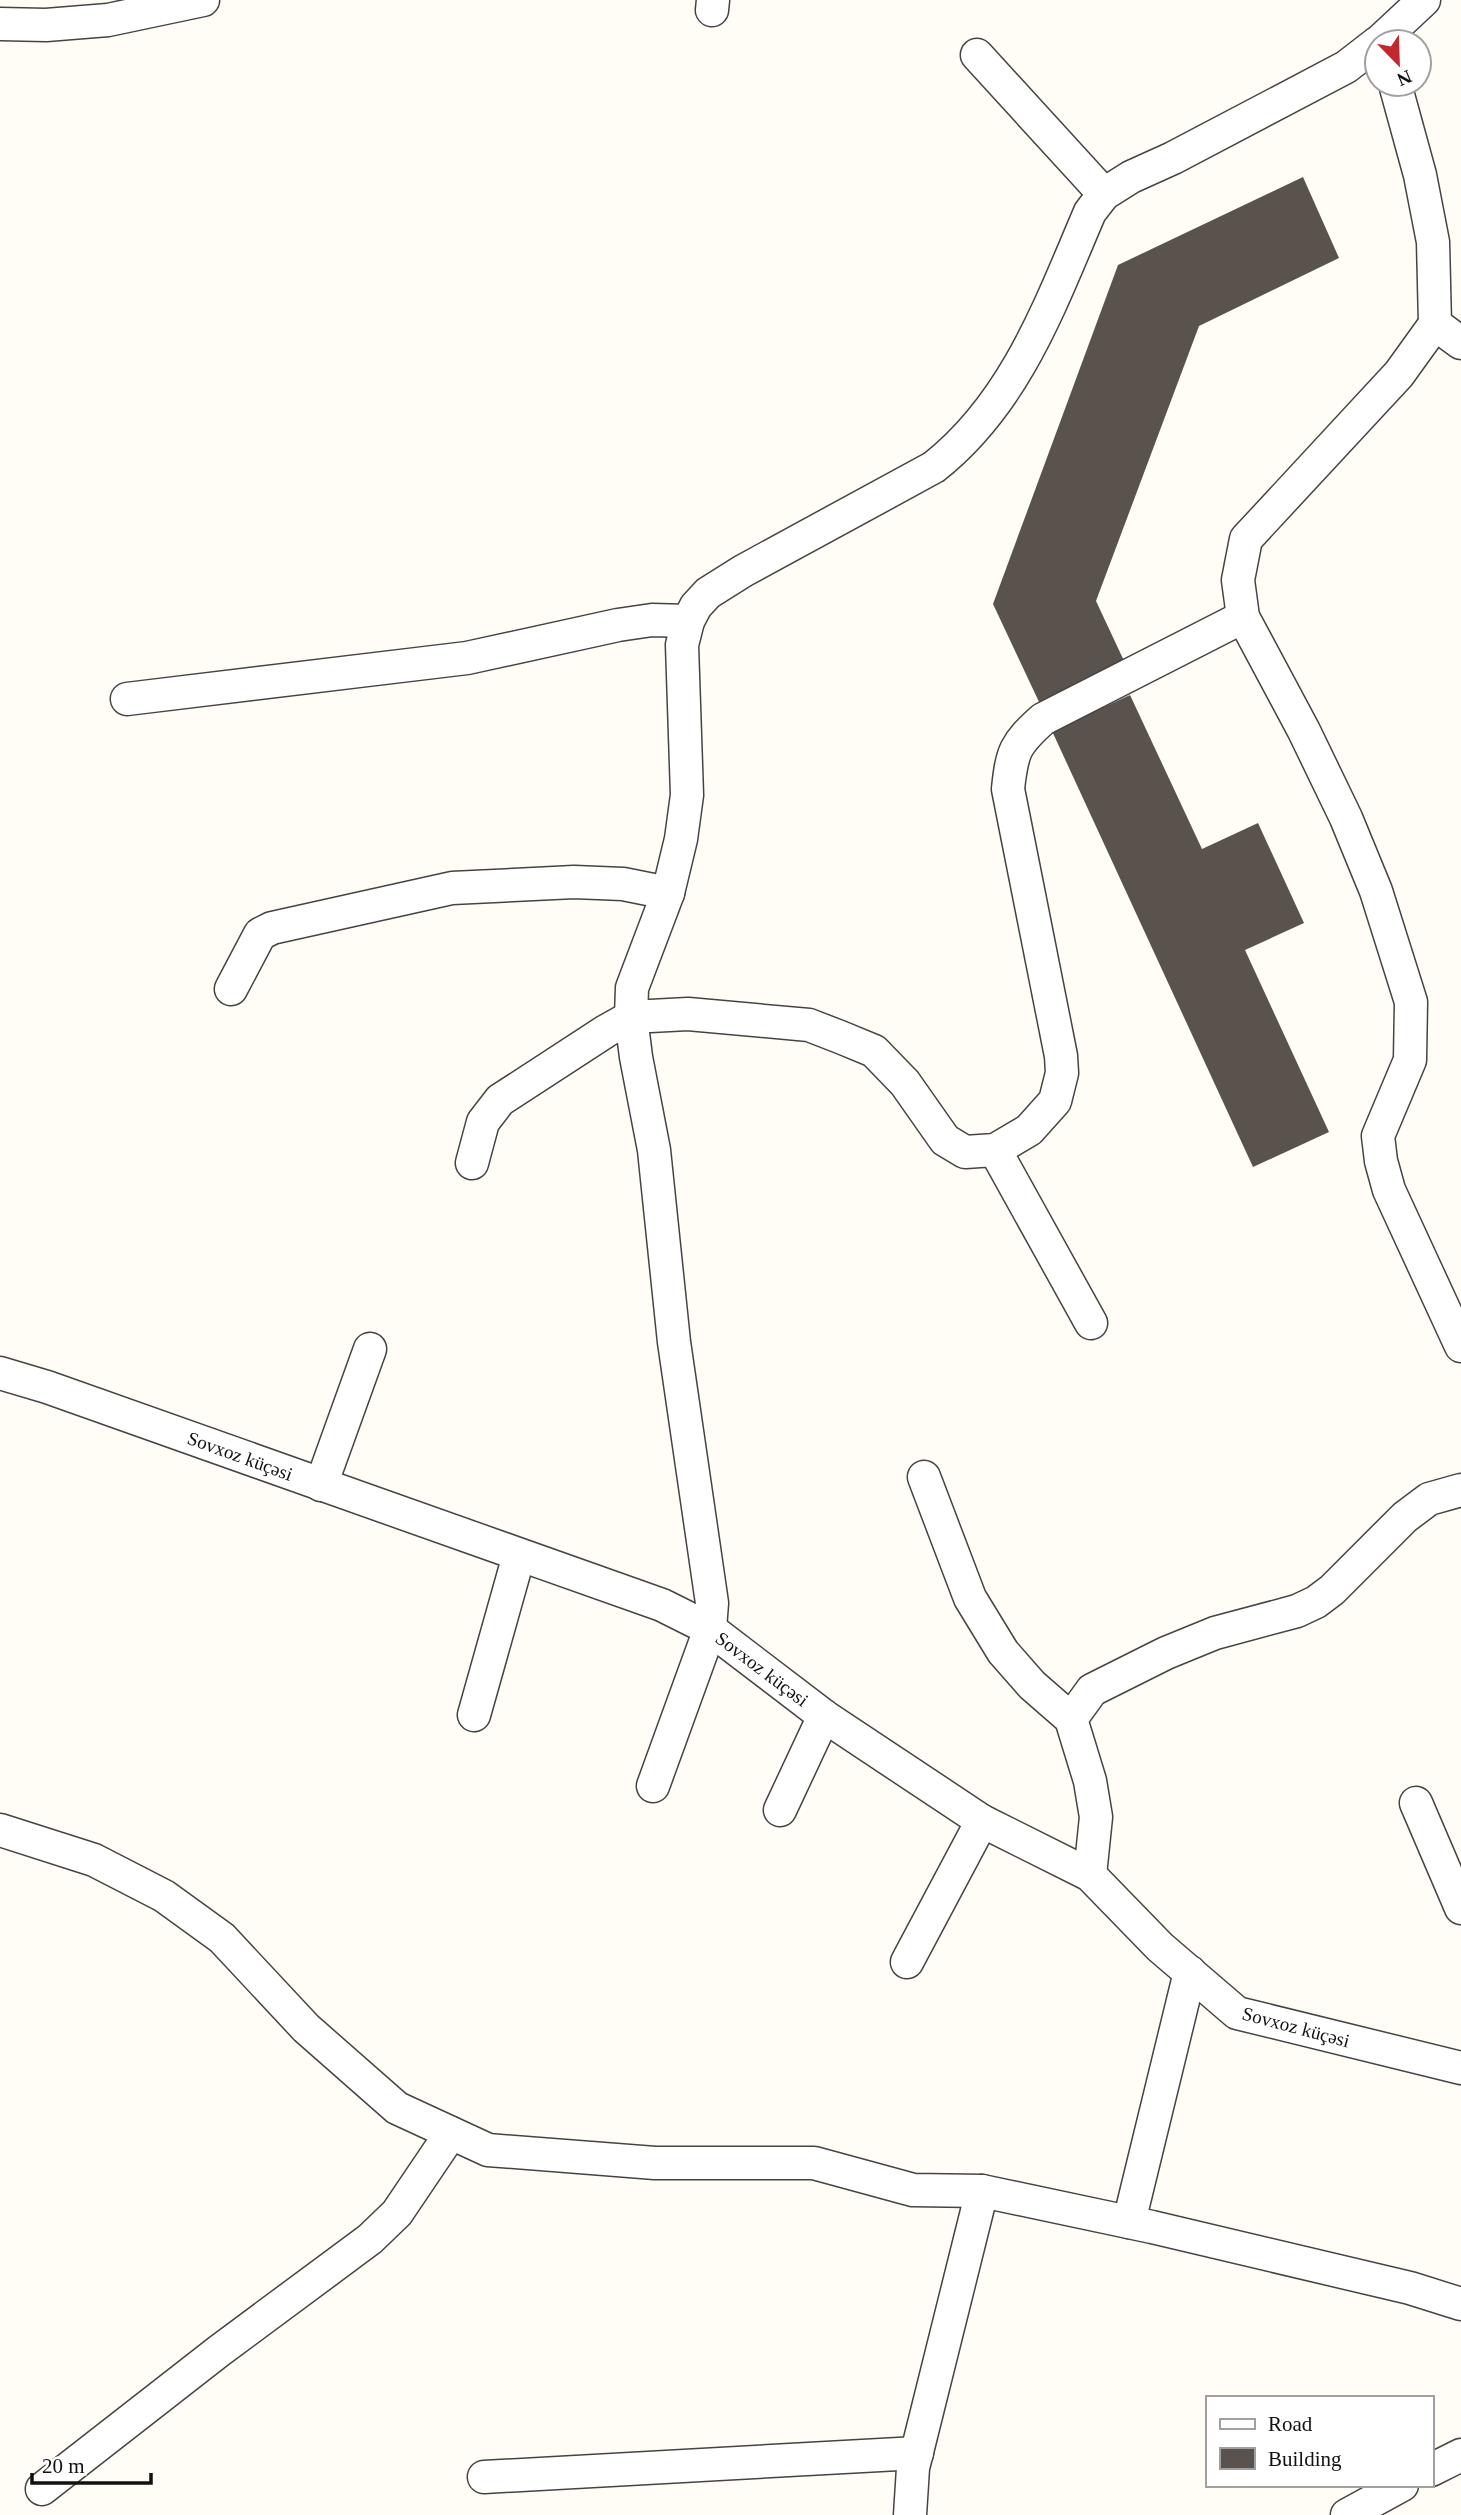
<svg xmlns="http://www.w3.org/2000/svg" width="1461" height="2515" font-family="'Times New Roman',serif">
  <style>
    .building { fill: #5a524d }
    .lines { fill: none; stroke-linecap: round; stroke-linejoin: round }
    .minor-casing { stroke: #444; stroke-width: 35 }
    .minor { stroke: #fff; stroke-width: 32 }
    .labels { text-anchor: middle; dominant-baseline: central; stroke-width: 7; stroke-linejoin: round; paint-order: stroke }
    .street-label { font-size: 19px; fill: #111; stroke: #fff }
  </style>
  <rect width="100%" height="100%" fill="#fffdf5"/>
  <g class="building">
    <path d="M 1303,177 L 1339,258 L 1199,326 L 1096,601 L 1125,663 L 1040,704 L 993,604 L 1118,265 Z"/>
    <path d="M 1130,695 L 1202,849 L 1258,823 L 1304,923 L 1245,950 L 1329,1132 L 1253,1167 L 1052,731 Z"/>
  </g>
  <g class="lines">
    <defs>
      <g id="minor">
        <path d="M 712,10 L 713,0"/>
        <path d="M 0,24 L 46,25 L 108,20 L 203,0"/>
        <path d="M 1379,42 L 1424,0"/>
        <path d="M 977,55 L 1104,194"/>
        <path d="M 1395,84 L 1420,175 L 1433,242 L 1435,324 L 1461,343"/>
        <path d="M 1435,324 L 1399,374 L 1246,539 L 1238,580 L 1243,617 L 1304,731 L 1346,818 L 1376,891 L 1411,1002 L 1410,1060 L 1378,1136 L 1381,1161 L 1389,1190 L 1461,1346"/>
        <path d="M 127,699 L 467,658 L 618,625 L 652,620 L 688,621"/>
        <path d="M 231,989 L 260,934 L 272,928 L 452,888 L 574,882 L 623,884 L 668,893"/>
        <path d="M 995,1150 L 1091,1323"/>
        <path d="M 472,1163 L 483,1122 L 500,1100 L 606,1031 L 631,1017 L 688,1014 L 809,1025 L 840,1037 L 874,1051 L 905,1083 L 945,1140 L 965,1152 L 995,1150 L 1029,1130 L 1055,1101 L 1062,1073 L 1061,1056 L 1008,789 C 1012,751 1015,744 1043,719 L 1243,617"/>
        <path d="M 0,1373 L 47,1387 L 662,1605 L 710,1629 L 824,1716 L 982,1821 L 1090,1875 L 1160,1947 L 1237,2013 L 1461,2068"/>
        <path d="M 924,1477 L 970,1598 L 1003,1652 L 1032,1685 L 1071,1719 L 1090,1781 L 1096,1817 L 1090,1875"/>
        <path d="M 321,1485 L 370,1349"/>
        <path d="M 474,1715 L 519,1555"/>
        <path d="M 1071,1719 L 1092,1690 L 1166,1653 L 1215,1633 L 1297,1611 L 1316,1602 L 1332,1590 L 1405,1517 L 1429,1499 L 1461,1490"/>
        <path d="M 653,1786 L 710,1629 L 712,1603 L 674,1342 L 654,1150 L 636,1057 L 631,1017 L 632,988 L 668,893 L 681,839 L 687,795 L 682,645 L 688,621 L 696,606 L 708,593 L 743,571 L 934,467 C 1016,402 1050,305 1090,212 L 1104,194 L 1131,177 L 1173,158 L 1346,67 L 1377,43"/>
        <path d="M 1416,1803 L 1461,1908"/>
        <path d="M 780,1810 L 824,1716"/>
        <path d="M 0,1830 L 94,1860 L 164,1896 L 222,1938 L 306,2028 L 397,2108 L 488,2150 L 655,2163 L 814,2163 L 913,2190 L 982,2191 L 1152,2227 L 1410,2288 L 1461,2304"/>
        <path d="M 907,1962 L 982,1821"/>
        <path d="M 1129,2222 L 1190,1972"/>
        <path d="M 1431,2470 L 1461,2455"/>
        <path d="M 484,2477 L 917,2453"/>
        <path d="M 42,2489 L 219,2351 L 370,2239 L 397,2213 L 451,2133"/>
        <path d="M 910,2515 L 913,2468 L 982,2191"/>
        <path d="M 1347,2515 L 1402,2485"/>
      </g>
    </defs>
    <use href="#minor" class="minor-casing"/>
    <use href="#minor" class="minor"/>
  </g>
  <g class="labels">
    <g class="street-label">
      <text transform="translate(240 1456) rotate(20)">Sovxoz küçəsi</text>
      <text transform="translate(762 1669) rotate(37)">Sovxoz küçəsi</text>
      <text transform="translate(1296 2027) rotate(15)">Sovxoz küçəsi</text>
    </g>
  </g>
  <rect x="1206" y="2396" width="228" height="91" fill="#ffffff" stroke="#a0a0a0" stroke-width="2"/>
  <rect x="1220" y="2419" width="35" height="10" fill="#ffffff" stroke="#a0a0a0" stroke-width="2"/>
  <text x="1268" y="2431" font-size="21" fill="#111111">Road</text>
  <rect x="1220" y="2448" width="35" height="21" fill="#5a524d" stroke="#a0a0a0" stroke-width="2"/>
  <text x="1268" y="2466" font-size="21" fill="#111111">Building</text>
  <g transform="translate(1398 63) rotate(157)"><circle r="33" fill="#ffffff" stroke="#a0a0a0" stroke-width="2"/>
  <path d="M0-5L12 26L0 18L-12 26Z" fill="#c4262e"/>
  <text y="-10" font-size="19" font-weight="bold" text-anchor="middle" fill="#111111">N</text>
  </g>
  <path d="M32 2473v10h119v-10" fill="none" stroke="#111111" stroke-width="3.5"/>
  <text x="42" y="2473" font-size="21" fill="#111111" stroke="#ffffff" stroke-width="5" paint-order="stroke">20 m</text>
</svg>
